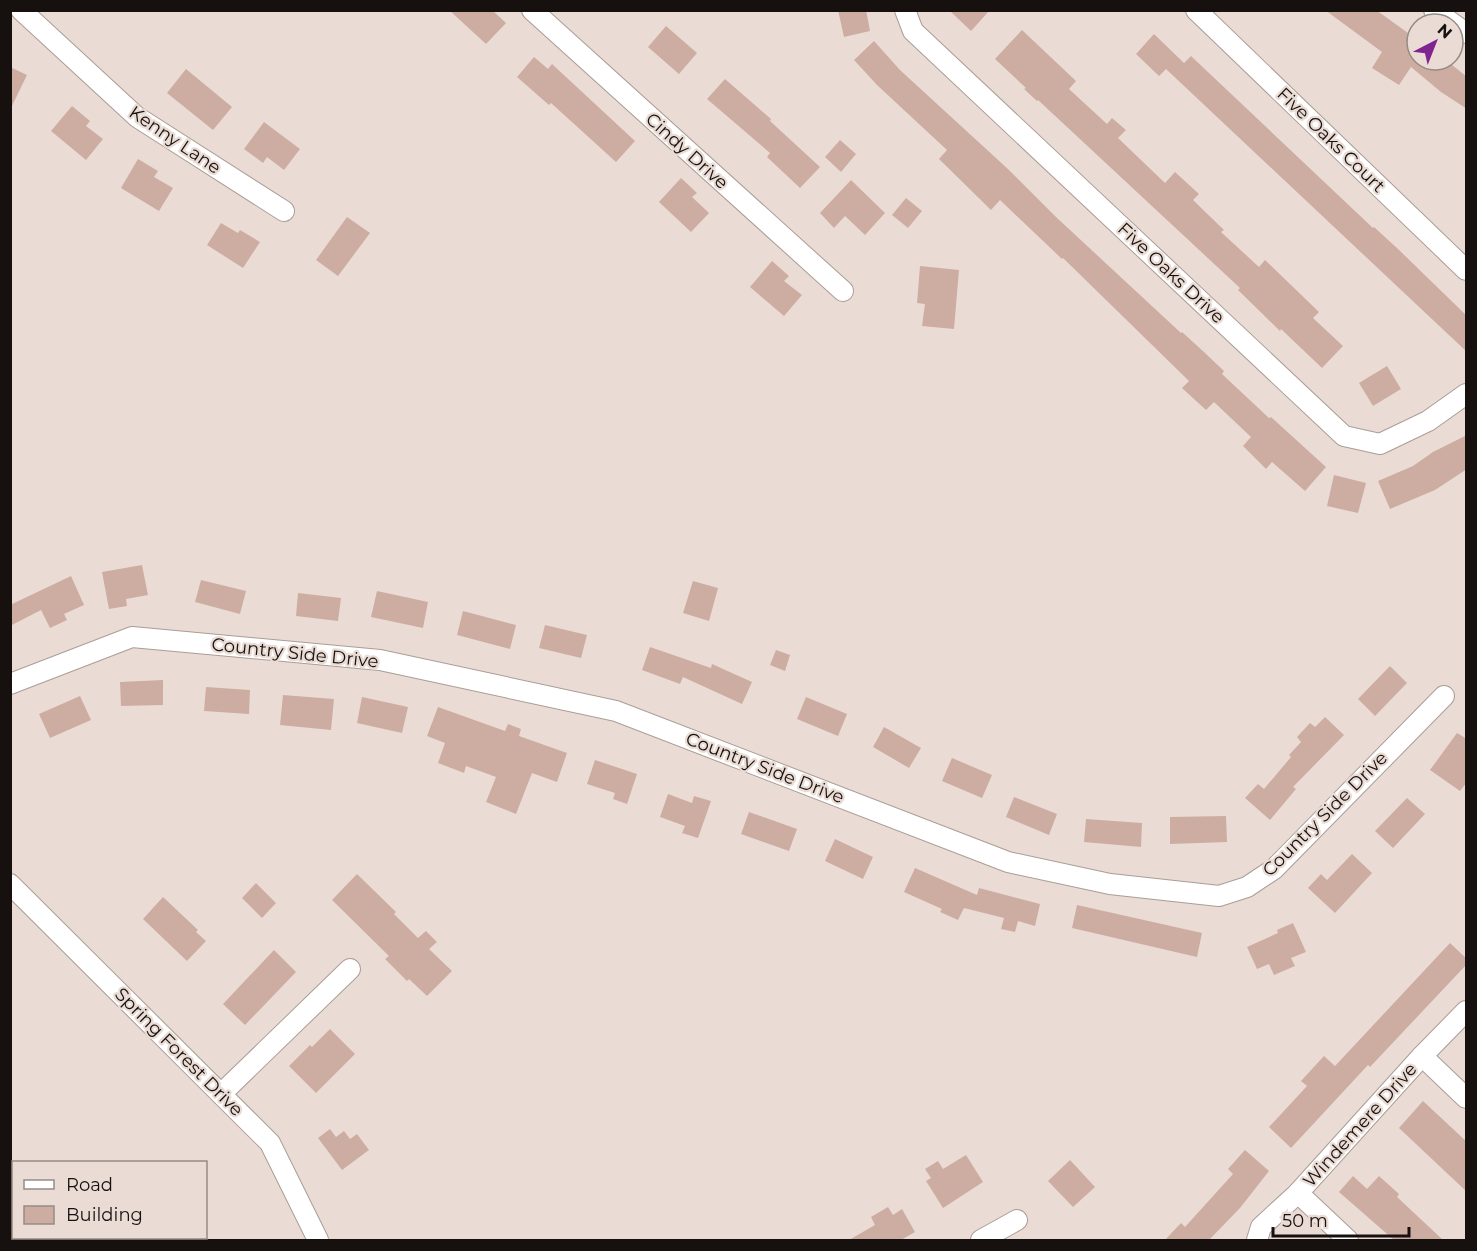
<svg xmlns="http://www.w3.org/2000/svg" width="1477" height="1251" font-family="Montserrat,sans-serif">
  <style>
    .building { fill: #cdada2 }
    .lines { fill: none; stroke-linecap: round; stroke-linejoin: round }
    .minor-casing { stroke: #aa9d96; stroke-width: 22 }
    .minor { stroke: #fff; stroke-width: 20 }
    .labels { text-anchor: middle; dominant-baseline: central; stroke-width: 4.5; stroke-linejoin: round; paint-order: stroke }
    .street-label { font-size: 18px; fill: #16110f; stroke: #eadcd4 }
  </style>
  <rect width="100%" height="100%" fill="#eadcd4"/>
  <g class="building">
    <path d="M 449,10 L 492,10 L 506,23 L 486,44 Z"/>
    <path d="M 838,10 L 866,10 L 870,31 L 844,37 Z"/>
    <path d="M 949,10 L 990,10 L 971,31 Z"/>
    <path d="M 1325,10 L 1376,10 L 1415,38 L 1409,48 L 1417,53 L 1417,60 L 1446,60 L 1467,77 L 1467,109 L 1441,92 L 1411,67 L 1399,85 L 1372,68 L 1382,52 Z"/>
    <path d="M 666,26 L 697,53 L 679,74 L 648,47 Z"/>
    <path d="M 1022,30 L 1076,81 L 1069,89 L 1107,124 L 1112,118 L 1126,130 L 1118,138 L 1165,183 L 1175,172 L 1199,194 L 1193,200 L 1224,230 L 1221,232 L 1259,267 L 1265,260 L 1319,312 L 1313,318 L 1343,346 L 1322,368 L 1281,329 L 1280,331 L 1238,290 L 1240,288 L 1038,100 L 1037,101 L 1024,89 L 1026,88 L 995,59 Z"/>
    <path d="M 1154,34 L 1184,63 L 1191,56 L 1373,228 L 1374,227 L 1398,249 L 1467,316 L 1467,352 L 1166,69 L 1159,76 L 1136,54 Z"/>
    <path d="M 874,41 L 900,70 L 1009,170 L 1056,217 L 1181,333 L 1182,332 L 1204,352 L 1224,371 L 1222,374 L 1269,418 L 1271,417 L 1326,467 L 1305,491 L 1272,462 L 1266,469 L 1243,446 L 1251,437 L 1214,402 L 1206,410 L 1182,388 L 1189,381 L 1063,258 L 1062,259 L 1000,200 L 991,210 L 939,159 L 947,150 L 877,85 L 854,60 Z"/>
    <path d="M 534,57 L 548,69 L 552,64 L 635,141 L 616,162 L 551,103 L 549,105 L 517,77 Z"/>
    <path d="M 10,67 L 27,75 L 10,110 Z"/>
    <path d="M 186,69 L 232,107 L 213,130 L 167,93 Z"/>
    <path d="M 725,79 L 771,119 L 770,121 L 820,167 L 800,188 L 767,157 L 770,153 L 707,99 Z"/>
    <path d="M 72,106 L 90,121 L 86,126 L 103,139 L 86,160 L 51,131 Z"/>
    <path d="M 264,122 L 300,149 L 284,170 L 267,157 L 263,163 L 244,149 Z"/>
    <path d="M 840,140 L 856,154 L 841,172 L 825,157 Z"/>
    <path d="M 138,159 L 158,171 L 154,177 L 173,188 L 159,211 L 121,188 Z"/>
    <path d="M 681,178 L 697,193 L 692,197 L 709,213 L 691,232 L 659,202 Z"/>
    <path d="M 851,180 L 885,213 L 865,235 L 845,216 L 834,228 L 820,213 Z"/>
    <path d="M 906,198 L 922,211 L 908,228 L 892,215 Z"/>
    <path d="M 347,217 L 370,233 L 338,276 L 316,260 Z"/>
    <path d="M 221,223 L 238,233 L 240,230 L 260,242 L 243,268 L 207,245 Z"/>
    <path d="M 772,261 L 789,276 L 784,281 L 802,295 L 784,316 L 750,287 Z"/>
    <path d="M 920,266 L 959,270 L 954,329 L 922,326 L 925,304 L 917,303 Z"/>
    <path d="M 1387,366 L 1401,389 L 1373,406 L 1359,383 Z"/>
    <path d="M 1467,435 L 1467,469 L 1435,490 L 1390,509 L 1378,481 L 1413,466 L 1433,452 Z"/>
    <path d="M 1334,475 L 1366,483 L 1358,513 L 1327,506 Z"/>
    <path d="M 142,565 L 148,595 L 126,599 L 127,606 L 109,609 L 102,572 Z"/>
    <path d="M 71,576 L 84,605 L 64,614 L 67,620 L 50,628 L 41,610 L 10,626 L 10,605 Z"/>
    <path d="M 201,580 L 246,591 L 240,614 L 195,602 Z"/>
    <path d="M 693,581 L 718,588 L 709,621 L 683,613 Z"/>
    <path d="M 377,591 L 428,602 L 423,628 L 371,617 Z"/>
    <path d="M 298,593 L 341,598 L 338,621 L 296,616 Z"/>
    <path d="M 463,611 L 516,625 L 510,649 L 457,635 Z"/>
    <path d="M 545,625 L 587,635 L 581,658 L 539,648 Z"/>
    <path d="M 650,647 L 711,668 L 712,664 L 752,682 L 742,704 L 683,677 L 680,684 L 642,670 Z"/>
    <path d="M 776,650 L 790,655 L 785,671 L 770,665 Z"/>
    <path d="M 1390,666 L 1407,683 L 1375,716 L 1358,699 Z"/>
    <path d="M 163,680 L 163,705 L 121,706 L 120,682 Z"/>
    <path d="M 206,687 L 250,690 L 249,714 L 204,711 Z"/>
    <path d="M 283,695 L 334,699 L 331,730 L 280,725 Z"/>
    <path d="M 80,696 L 91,720 L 50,738 L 39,714 Z"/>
    <path d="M 362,697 L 408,707 L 402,733 L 357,723 Z"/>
    <path d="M 806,697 L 847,714 L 838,736 L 797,719 Z"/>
    <path d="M 438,707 L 505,731 L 508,724 L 521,729 L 519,736 L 567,753 L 557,782 L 532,773 L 516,814 L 486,802 L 496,777 L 466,766 L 464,773 L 438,763 L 445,743 L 427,736 Z"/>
    <path d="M 1325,717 L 1344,735 L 1293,787 L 1296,789 L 1270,820 L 1245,798 L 1258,784 L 1264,789 L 1291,757 L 1289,755 L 1301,742 L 1297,737 L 1310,723 L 1315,727 Z"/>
    <path d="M 884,727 L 921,748 L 909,768 L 873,747 Z"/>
    <path d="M 1457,733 L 1467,739 L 1467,782 L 1460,791 L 1430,770 Z"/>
    <path d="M 952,758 L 992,775 L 982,798 L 942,781 Z"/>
    <path d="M 595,760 L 637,774 L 627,804 L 613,799 L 615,793 L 587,784 Z"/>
    <path d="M 668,794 L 692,803 L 694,796 L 711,801 L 698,838 L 682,833 L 685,826 L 660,817 Z"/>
    <path d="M 1014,797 L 1057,814 L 1049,835 L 1006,817 Z"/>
    <path d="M 1407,798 L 1425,814 L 1393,848 L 1375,831 Z"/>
    <path d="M 749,812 L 797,829 L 789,851 L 741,834 Z"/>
    <path d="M 1226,816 L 1227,842 L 1170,844 L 1170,817 Z"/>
    <path d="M 1086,819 L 1142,823 L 1141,847 L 1084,842 Z"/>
    <path d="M 835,839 L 873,857 L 863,879 L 825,861 Z"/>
    <path d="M 1352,854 L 1372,873 L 1335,913 L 1308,888 L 1321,874 L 1327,880 Z"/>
    <path d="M 915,868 L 977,895 L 979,888 L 1040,904 L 1035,926 L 1018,921 L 1015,932 L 1001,929 L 1004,918 L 964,908 L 958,920 L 940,912 L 942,909 L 904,892 Z"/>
    <path d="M 357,874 L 396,912 L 394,914 L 418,938 L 426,931 L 437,942 L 429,949 L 452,971 L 427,996 L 409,979 L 407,981 L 385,959 L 389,956 L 332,900 Z"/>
    <path d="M 256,883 L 276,903 L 262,918 L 242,898 Z"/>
    <path d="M 163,897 L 198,930 L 196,932 L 206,941 L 187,961 L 143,919 Z"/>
    <path d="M 1077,905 L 1202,933 L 1197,957 L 1072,928 Z"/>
    <path d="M 1293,923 L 1306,952 L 1291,958 L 1295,966 L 1274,975 L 1269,964 L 1257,969 L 1247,947 L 1278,933 L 1277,930 Z"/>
    <path d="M 1450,943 L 1467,959 L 1467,964 L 1370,1067 L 1368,1065 L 1291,1148 L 1269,1127 L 1307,1086 L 1301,1081 L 1324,1056 L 1335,1066 Z"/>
    <path d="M 274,950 L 296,972 L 245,1025 L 223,1004 Z"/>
    <path d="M 330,1029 L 355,1054 L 316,1093 L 289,1066 L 310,1045 L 312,1047 Z"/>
    <path d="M 1423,1101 L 1467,1142 L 1467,1192 L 1399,1128 Z"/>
    <path d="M 330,1129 L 336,1137 L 344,1131 L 350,1139 L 357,1134 L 369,1150 L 342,1170 L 318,1138 Z"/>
    <path d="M 1245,1150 L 1269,1171 L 1240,1208 L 1209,1240 L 1165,1240 L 1181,1223 L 1185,1227 L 1233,1174 L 1228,1169 Z"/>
    <path d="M 966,1155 L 983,1182 L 943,1208 L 926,1181 L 931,1178 L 925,1169 L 938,1161 L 943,1169 Z"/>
    <path d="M 1070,1160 L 1095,1187 L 1073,1207 L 1048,1181 Z"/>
    <path d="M 1353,1176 L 1367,1189 L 1379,1176 L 1399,1194 L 1397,1197 L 1443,1240 L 1394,1240 L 1339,1192 Z"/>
    <path d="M 888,1207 L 893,1215 L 902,1209 L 915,1232 L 901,1240 L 849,1240 L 875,1225 L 871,1217 Z"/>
  </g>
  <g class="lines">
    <defs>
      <g id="minor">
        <path d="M 21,10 L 137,117 L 284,211"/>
        <path d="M 532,10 L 843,291"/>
        <path d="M 905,10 L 913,31 L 1344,436 L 1380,444 L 1428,421 L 1466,394"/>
        <path d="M 1196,10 L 1466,270"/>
        <path d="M 1434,10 L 1466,33"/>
        <path d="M 10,684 L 132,637 L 380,660 L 616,711 L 1008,862 L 1110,884 L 1219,896 L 1247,887 L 1274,869 L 1444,696"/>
        <path d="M 10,884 L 270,1143 L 318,1240"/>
        <path d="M 1422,1056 L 1466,1098"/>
        <path d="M 221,1094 L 350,969"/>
        <path d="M 1298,1193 L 1348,1240"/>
        <path d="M 981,1240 L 1017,1220"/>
        <path d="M 1257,1240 L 1261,1227 L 1298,1193 L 1422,1056 L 1466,1011"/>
      </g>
    </defs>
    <use href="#minor" class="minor-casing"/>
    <use href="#minor" class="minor"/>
  </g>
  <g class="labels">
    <g class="street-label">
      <text transform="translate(175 140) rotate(34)">Kenny Lane</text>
      <text transform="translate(1331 140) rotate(44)">Five Oaks Court</text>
      <text transform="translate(687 151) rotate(42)">Cindy Drive</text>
      <text transform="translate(1171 273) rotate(43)">Five Oaks Drive</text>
      <text transform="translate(295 653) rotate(6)">Country Side Drive</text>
      <text transform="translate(765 768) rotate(21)">Country Side Drive</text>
      <text transform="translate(1325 814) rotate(-45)">Country Side Drive</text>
      <text transform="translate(179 1052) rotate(45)">Spring Forest Drive</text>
      <text transform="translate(1360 1125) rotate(-48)">Windemere Drive</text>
    </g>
  </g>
  <rect width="1477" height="1251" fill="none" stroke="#16110f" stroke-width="24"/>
  <rect x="12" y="1161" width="195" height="78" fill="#eadcd4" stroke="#958b85" stroke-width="1.5"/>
  <rect x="24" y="1180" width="30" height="9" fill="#ffffff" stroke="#958b85" stroke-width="1.5"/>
  <text x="66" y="1191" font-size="18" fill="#16110f">Road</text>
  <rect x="24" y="1206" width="30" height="18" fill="#cdada2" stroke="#958b85" stroke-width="1.5"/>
  <text x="66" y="1221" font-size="18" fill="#16110f">Building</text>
  <g transform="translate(1435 42) rotate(42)"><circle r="28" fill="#eadcd4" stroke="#958b85" stroke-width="1.5"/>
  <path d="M0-4.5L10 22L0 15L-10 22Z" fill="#802491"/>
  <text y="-9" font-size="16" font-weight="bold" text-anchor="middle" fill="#16110f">N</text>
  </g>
  <path d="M1273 1227v9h136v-9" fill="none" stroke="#16110f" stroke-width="3"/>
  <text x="1282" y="1227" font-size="18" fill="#16110f" stroke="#eadcd4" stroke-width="4.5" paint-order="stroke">50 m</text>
</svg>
